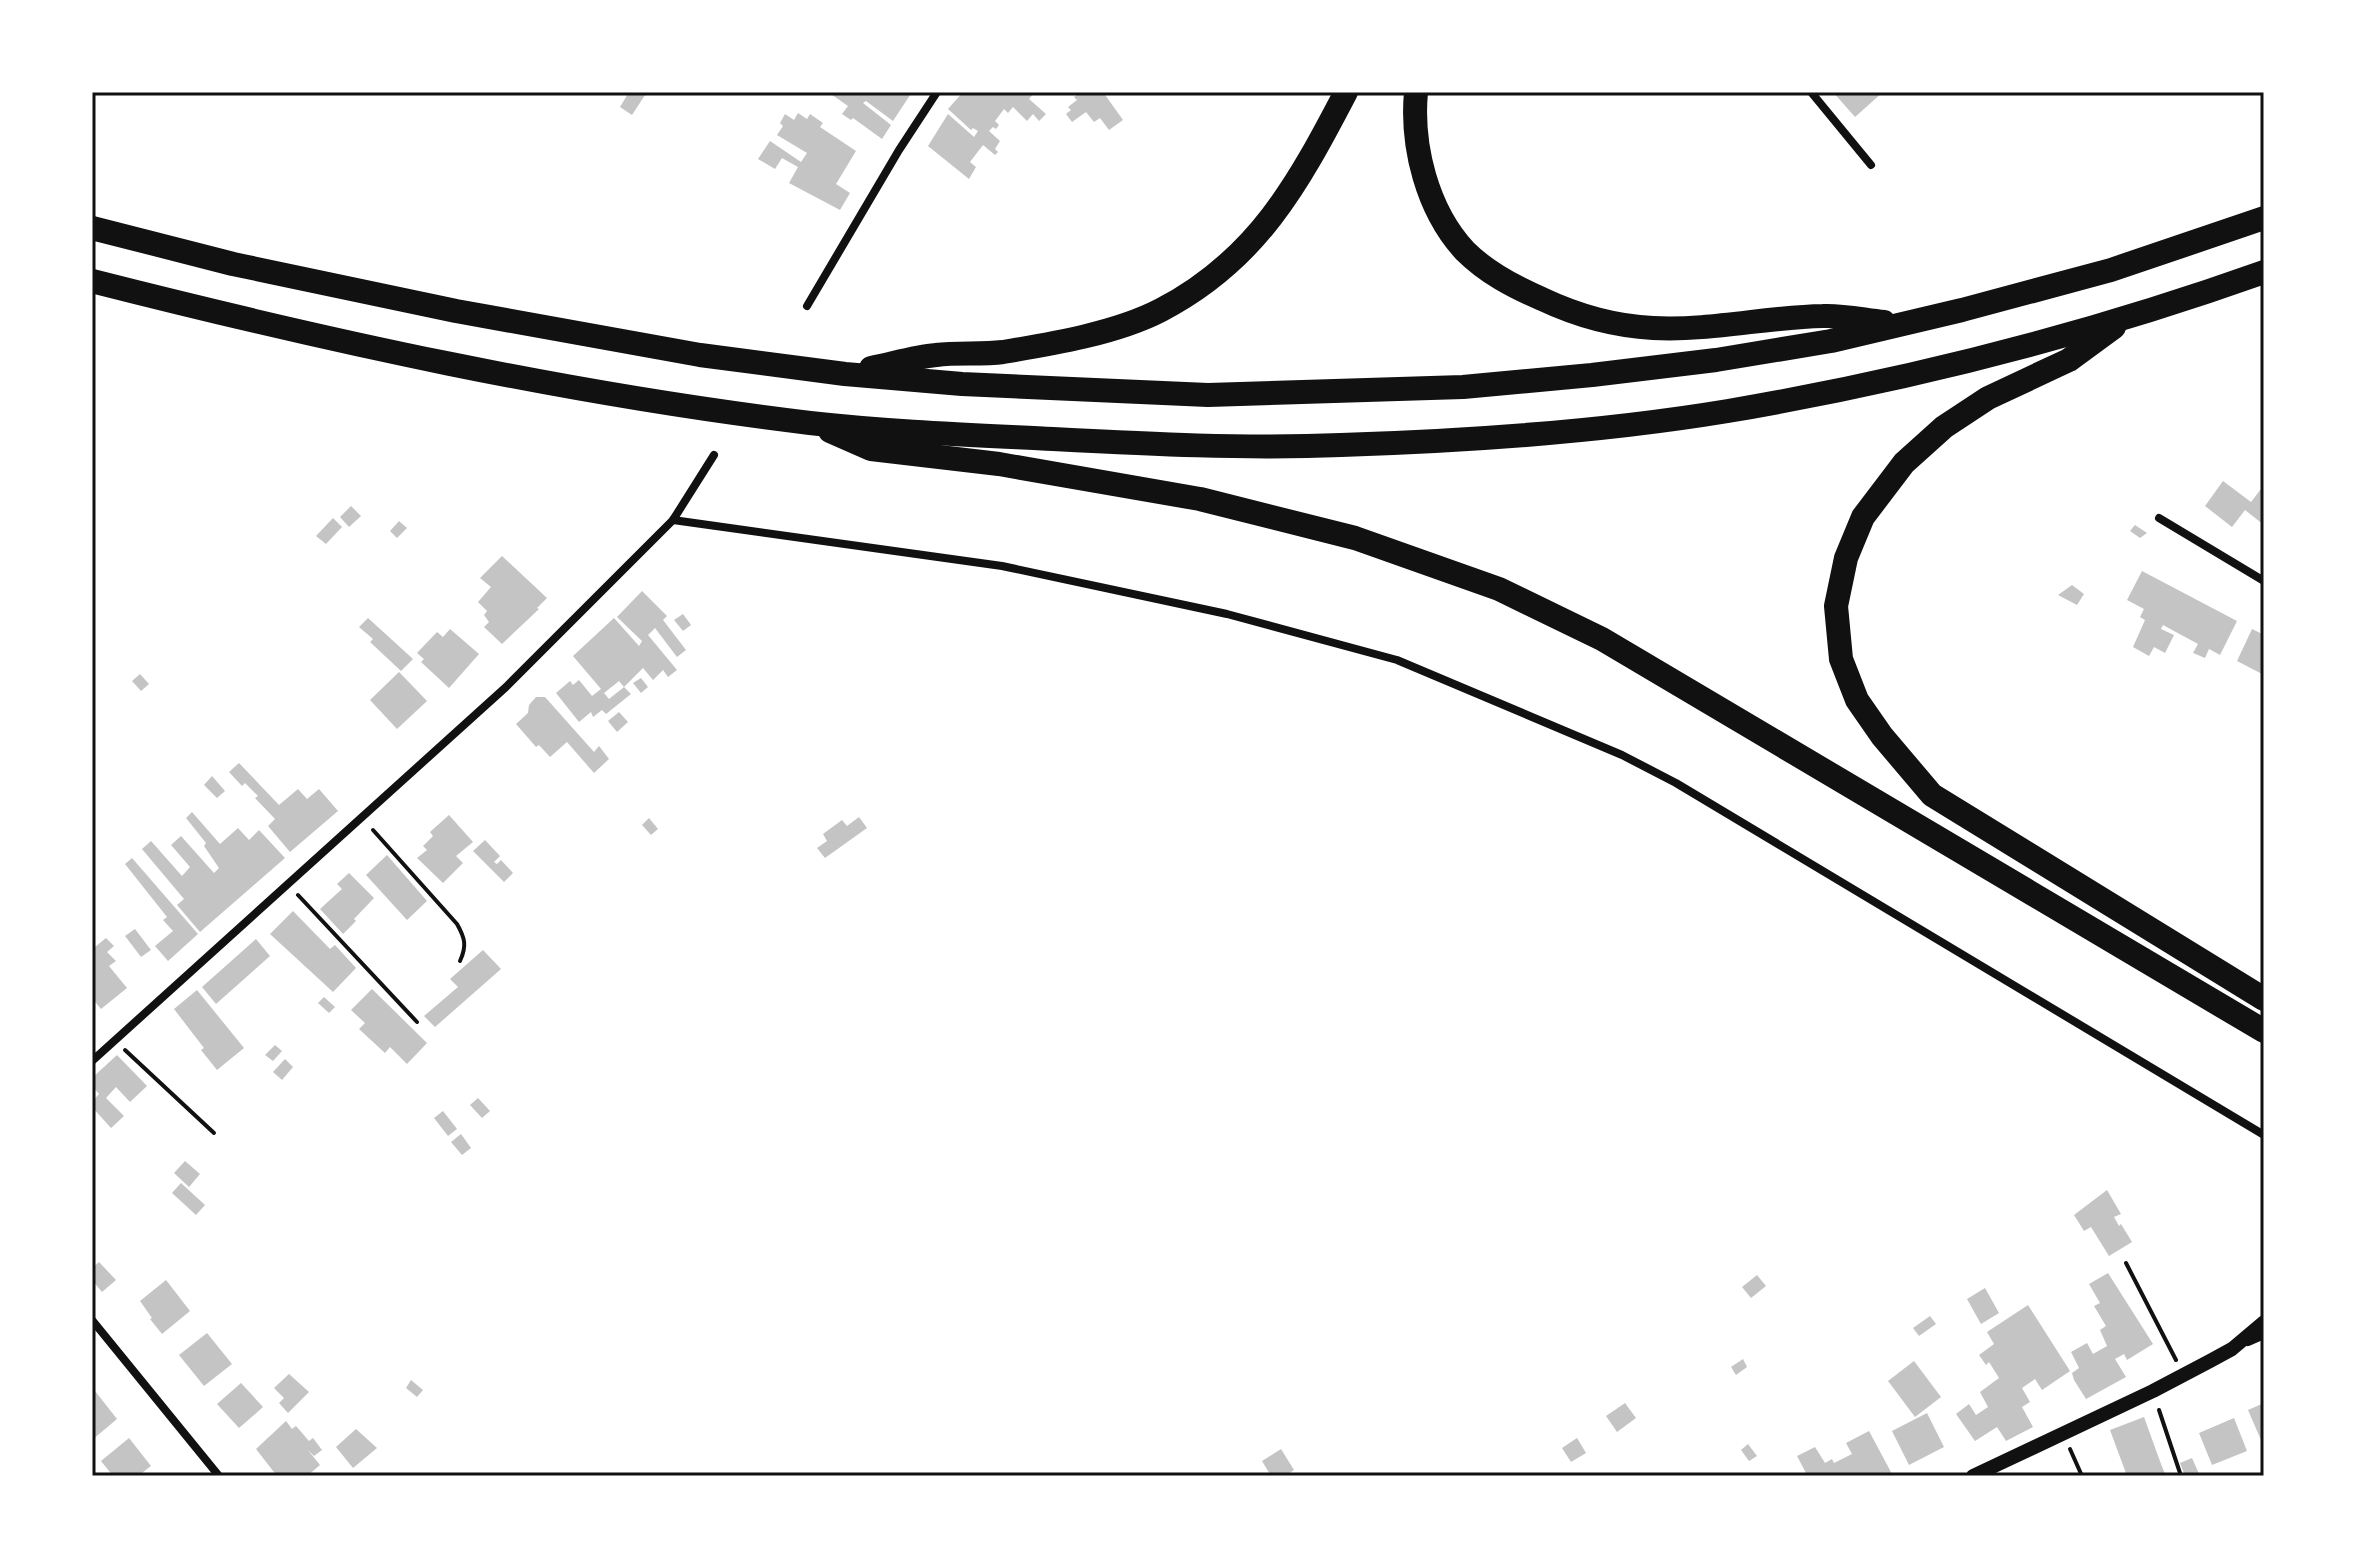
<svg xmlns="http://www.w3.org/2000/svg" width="2356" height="1568" font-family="'Asap Condensed',sans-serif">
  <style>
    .building { fill: #c4c4c4 }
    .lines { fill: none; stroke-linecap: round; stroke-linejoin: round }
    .path { stroke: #111; stroke-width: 4 }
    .minor { stroke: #111; stroke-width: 8 }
    .tertiary { stroke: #111; stroke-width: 14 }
    .motorway { stroke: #111; stroke-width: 24 }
    .neatline { fill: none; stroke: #111; stroke-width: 3 }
  </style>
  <rect width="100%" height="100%" fill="#fff"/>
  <g class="building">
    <path d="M 629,92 L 647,92 L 632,115 L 620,107 Z"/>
    <path d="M 828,92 L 912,92 L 893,121 L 866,101 L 863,103 L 891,125 L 882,139 L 853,118 L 851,120 L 842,114 L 848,106 Z"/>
    <path d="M 963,92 L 1031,92 L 1033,94 L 1029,99 L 1046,114 L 1039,121 L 1033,114 L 1027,121 L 1013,107 L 1008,113 L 1004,109 L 995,121 L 999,125 L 996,129 L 993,127 L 989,131 L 1000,141 L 995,149 L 998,152 L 995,155 L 983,145 L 970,162 L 976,167 L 969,179 L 928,146 L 948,114 L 974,137 L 978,131 L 973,128 L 971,130 L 948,109 Z"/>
    <path d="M 1080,92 L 1103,92 L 1123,120 L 1109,130 L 1100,118 L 1094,122 L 1086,112 L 1072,122 L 1066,114 L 1071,110 L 1068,107 L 1077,100 L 1074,97 Z"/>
    <path d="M 1833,92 L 1883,92 L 1855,117 Z"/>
    <path d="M 798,113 L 807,119 L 810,114 L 823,123 L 820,127 L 856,151 L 836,184 L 850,193 L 840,210 L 789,183 L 798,167 L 782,158 L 775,169 L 758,159 L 770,141 L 801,162 L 807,153 L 777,135 L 783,126 L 780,123 L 785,114 L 794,120 Z"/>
    <path d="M 2223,481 L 2251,502 L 2264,485 L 2264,525 L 2245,510 L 2232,527 L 2205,506 Z"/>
    <path d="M 351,506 L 361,516 L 349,527 L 340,517 Z"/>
    <path d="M 333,518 L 342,527 L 326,544 L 316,536 Z"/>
    <path d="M 399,521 L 407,528 L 397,538 L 390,531 Z"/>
    <path d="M 2135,525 L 2147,533 L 2140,538 L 2130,531 Z"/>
    <path d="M 502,556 L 547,598 L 537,608 L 539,609 L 502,644 L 484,627 L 489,622 L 484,615 L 487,611 L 478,602 L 491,587 L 480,578 Z"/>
    <path d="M 2142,571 L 2237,621 L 2220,655 L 2209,649 L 2205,658 L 2193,653 L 2198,644 L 2163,625 L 2161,629 L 2174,635 L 2165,653 L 2154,647 L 2149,656 L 2133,647 L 2145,620 L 2140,617 L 2144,609 L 2127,600 Z"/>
    <path d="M 2072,585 L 2084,594 L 2077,605 L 2058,595 Z"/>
    <path d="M 642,591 L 667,616 L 663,620 L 686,650 L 677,657 L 655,628 L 648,635 L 677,670 L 668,677 L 663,670 L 653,680 L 643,668 L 624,687 L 619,681 L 604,693 L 609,699 L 624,687 L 631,694 L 606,714 L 602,710 L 593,717 L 591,712 L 579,722 L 556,693 L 570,681 L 573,685 L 579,680 L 592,696 L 601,689 L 573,656 L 614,618 L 639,646 L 642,641 L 617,617 Z"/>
    <path d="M 683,614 L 691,625 L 683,631 L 674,620 Z"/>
    <path d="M 368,618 L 413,659 L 401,671 L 370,642 L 373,639 L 359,627 Z"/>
    <path d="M 450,629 L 479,654 L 449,688 L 421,662 L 424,659 L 417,653 L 437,632 L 443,637 Z"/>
    <path d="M 2252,629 L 2264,635 L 2264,675 L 2237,661 Z"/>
    <path d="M 399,672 L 427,701 L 397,729 L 370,700 Z"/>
    <path d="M 140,674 L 149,684 L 141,691 L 132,681 Z"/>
    <path d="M 641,678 L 648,687 L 641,693 L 633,683 Z"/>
    <path d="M 536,697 L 545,697 L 594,752 L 599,746 L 609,759 L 594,773 L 567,742 L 550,757 L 539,745 L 536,747 L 516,724 L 528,713 L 529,705 Z"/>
    <path d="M 619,712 L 628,722 L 617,732 L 608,721 Z"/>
    <path d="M 239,763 L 279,805 L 298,789 L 307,799 L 319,789 L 338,811 L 290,852 L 268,826 L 275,819 L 255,798 L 258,796 L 245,783 L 242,786 L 229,772 Z"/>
    <path d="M 212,776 L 225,791 L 217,798 L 204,785 Z"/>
    <path d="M 192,812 L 220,844 L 238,828 L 249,840 L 259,830 L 285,858 L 200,932 L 177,905 L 184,899 L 142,849 L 151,841 L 182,876 L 190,867 L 171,845 L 181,836 L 214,873 L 219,868 L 204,846 L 206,843 L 186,818 Z"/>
    <path d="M 449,815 L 473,842 L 456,856 L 463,863 L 443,883 L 417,858 L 427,850 L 423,846 L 433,836 L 430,832 Z"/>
    <path d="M 859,817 L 867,828 L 825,858 L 817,848 L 827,841 L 823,834 L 842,820 L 847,826 Z"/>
    <path d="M 649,818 L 658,829 L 651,835 L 642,825 Z"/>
    <path d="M 485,840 L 500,856 L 494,862 L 497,864 L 501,860 L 513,873 L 504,882 L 473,851 Z"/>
    <path d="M 387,855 L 427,901 L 407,920 L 366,875 Z"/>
    <path d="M 132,858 L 198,934 L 168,961 L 155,946 L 173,931 L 163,920 L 167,917 L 125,864 Z"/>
    <path d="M 349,873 L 374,898 L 354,919 L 356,921 L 343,934 L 320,909 L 342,889 L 337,884 Z"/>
    <path d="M 293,911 L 330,949 L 335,945 L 356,968 L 333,992 L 270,934 Z"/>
    <path d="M 135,929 L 151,950 L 141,957 L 125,936 Z"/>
    <path d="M 106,938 L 114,946 L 107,952 L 116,961 L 109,966 L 127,988 L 101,1009 L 92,998 L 92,943 L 95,947 Z"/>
    <path d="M 256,939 L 270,956 L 216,1004 L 202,987 Z"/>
    <path d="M 483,950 L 501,969 L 435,1027 L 424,1016 L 458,987 L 450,979 Z"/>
    <path d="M 372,989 L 427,1043 L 407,1064 L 390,1047 L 385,1053 L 359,1029 L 365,1023 L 351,1010 Z"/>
    <path d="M 197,990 L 244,1048 L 217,1070 L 201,1050 L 204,1048 L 174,1009 Z"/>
    <path d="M 324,997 L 335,1007 L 329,1013 L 318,1003 Z"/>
    <path d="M 275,1045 L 282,1051 L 273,1061 L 265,1055 Z"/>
    <path d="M 117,1055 L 147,1086 L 130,1102 L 116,1087 L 106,1098 L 124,1116 L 111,1128 L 92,1107 L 92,1102 L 99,1094 L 92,1086 L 92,1078 Z"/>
    <path d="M 285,1059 L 293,1067 L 282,1080 L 273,1072 Z"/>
    <path d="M 478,1098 L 490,1111 L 482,1118 L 470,1105 Z"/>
    <path d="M 443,1111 L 457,1129 L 448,1136 L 434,1118 Z"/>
    <path d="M 461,1134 L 471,1148 L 462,1155 L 451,1142 Z"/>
    <path d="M 185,1161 L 200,1174 L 189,1187 L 174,1173 Z"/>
    <path d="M 181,1183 L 205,1205 L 196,1215 L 172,1193 Z"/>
    <path d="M 2107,1190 L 2121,1214 L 2114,1217 L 2119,1226 L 2121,1224 L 2132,1242 L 2109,1256 L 2091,1227 L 2084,1231 L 2074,1215 Z"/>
    <path d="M 99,1262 L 116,1280 L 102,1292 L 92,1280 L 92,1268 Z"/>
    <path d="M 2108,1273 L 2153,1344 L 2127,1360 L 2124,1354 L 2115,1359 L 2126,1377 L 2086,1399 L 2074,1380 L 2072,1373 L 2079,1368 L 2071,1352 L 2087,1343 L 2093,1354 L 2107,1346 L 2100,1330 L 2106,1326 L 2094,1306 L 2100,1303 L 2089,1284 Z"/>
    <path d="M 1757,1275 L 1766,1286 L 1751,1298 L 1742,1287 Z"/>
    <path d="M 166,1280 L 190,1311 L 162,1334 L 150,1319 L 152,1318 L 140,1301 Z"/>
    <path d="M 1985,1288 L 1999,1313 L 1981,1324 L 1967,1299 Z"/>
    <path d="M 2028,1305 L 2070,1371 L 2042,1390 L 2035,1379 L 2022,1388 L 2030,1402 L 2022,1407 L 2033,1427 L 2006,1441 L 1997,1427 L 1975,1441 L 1956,1414 L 1969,1404 L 1976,1415 L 1988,1407 L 1980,1392 L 1999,1378 L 1989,1362 L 1986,1365 L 1979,1355 L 1994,1344 L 1987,1332 Z"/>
    <path d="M 1930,1316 L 1936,1324 L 1919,1336 L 1913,1328 Z"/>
    <path d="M 207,1333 L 232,1364 L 204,1386 L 179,1355 Z"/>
    <path d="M 1743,1359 L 1747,1367 L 1736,1375 L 1731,1367 Z"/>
    <path d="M 1914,1361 L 1941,1397 L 1915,1417 L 1888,1381 Z"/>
    <path d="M 289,1374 L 309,1392 L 288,1413 L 279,1403 L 284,1398 L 274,1388 Z"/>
    <path d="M 411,1380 L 423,1390 L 417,1397 L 406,1388 Z"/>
    <path d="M 241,1383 L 263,1407 L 239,1428 L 217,1404 Z"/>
    <path d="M 95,1391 L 117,1419 L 92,1440 L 92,1393 Z"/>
    <path d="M 1625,1403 L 1636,1418 L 1617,1432 L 1606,1416 Z"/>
    <path d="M 2264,1403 L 2264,1447 L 2248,1410 Z"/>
    <path d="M 1927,1413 L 1944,1447 L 1909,1465 L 1892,1431 Z"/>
    <path d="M 2144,1417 L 2161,1464 L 2166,1476 L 2127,1476 L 2110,1430 Z"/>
    <path d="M 2234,1418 L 2247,1451 L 2212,1465 L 2199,1433 Z"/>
    <path d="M 286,1421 L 292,1429 L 296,1426 L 309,1441 L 313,1438 L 322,1450 L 314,1456 L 307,1449 L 320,1465 L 307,1476 L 277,1476 L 256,1449 Z"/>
    <path d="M 356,1429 L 377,1448 L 353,1468 L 336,1447 Z"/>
    <path d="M 1869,1431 L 1892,1474 L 1799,1476 L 1806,1473 L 1797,1456 L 1815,1447 L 1825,1463 L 1832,1459 L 1834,1463 L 1852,1454 L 1846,1443 Z"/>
    <path d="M 129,1438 L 151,1466 L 138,1476 L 113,1476 L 101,1461 Z"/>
    <path d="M 1577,1438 L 1586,1453 L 1571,1462 L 1562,1448 Z"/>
    <path d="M 1748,1444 L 1757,1456 L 1749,1461 L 1741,1450 Z"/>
    <path d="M 1281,1449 L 1294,1470 L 1285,1476 L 1271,1476 L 1262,1461 Z"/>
    <path d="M 2192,1458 L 2200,1476 L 2185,1476 L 2180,1463 Z"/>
  </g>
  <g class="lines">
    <g class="path">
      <path d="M 373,830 L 457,924 C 465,938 467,946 460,961"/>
      <path d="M 298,895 L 417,1022"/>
      <path d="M 125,1050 L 214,1133"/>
      <path d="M 2126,1263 L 2176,1360"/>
      <path d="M 2159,1410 L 2181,1476"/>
      <path d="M 2070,1449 L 2082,1476"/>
    </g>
    <g class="minor">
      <path d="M 1811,92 L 1871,165"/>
      <path d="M 807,306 L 899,150 L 937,92"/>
      <path d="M 2159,518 L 2264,581"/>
      <path d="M 673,520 L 1002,566 L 1227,614 L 1397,660 L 1622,755 L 1676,783 L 2264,1135"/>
      <path d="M 92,1061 L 506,687 L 673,520 L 714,455"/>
      <path d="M 92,1320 L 219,1476"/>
      <path d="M 2248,1342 L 2264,1335"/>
    </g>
    <path class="tertiary" d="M 1973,1476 L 2153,1391 L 2210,1361 L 2232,1349 L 2264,1322"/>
    <g class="motorway">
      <path d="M 1416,92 C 1411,146 1427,210 1465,251 C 1487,273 1514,287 1542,299 C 1578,316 1614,326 1653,328 C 1711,331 1766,317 1823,316 C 1843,315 1864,320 1884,322"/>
      <path d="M 92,228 L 233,264 L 456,311 L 700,355 L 845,374 L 962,384 L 1208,395 L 1463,387 L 1592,375 L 1716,360 L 1831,341 L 1962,310 L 2111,270 L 2264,218"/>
      <path d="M 92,281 C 328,341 568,394 810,423 C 890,432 972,435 1053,439 C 1149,444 1245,449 1341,445 C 1470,441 1601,432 1728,411 C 1910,380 2090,334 2264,272"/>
      <path d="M 2114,327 L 2069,360 L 1988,398 L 1944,427 L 1904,463 L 1863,517 L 1846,558 L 1836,606 L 1841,659 L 1857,700 L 1882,736 L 1932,795 L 2264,999"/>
      <path d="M 871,368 C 892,364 914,357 936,355 C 958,352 981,355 1003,352 C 1052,344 1117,333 1161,310 C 1257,260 1298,184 1346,92"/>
      <path d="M 830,431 L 871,449 L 999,464 L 1200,499 L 1355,538 L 1499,589 L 1602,639 L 2264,1031"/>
    </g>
  </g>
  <rect width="2356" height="1568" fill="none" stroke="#ffffff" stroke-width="188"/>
  <rect x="94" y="94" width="2168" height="1380" class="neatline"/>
</svg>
